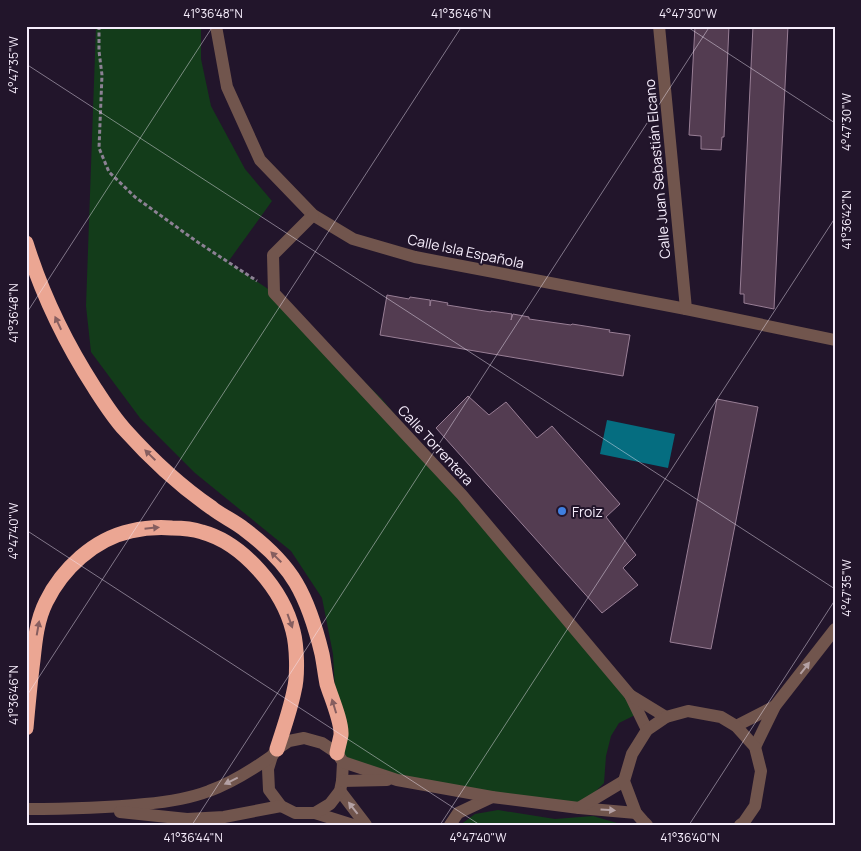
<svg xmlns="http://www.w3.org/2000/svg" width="861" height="851" font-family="Manrope,sans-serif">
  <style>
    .green { fill: #133c1a }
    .water { fill: #056d80 }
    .building { fill: #533c51; stroke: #987e95 }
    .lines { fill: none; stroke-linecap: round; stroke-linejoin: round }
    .path { stroke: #8c8194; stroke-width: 3; stroke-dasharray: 4 2.5; stroke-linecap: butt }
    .minor { stroke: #71554d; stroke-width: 12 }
    .tertiary { stroke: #71554d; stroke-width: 12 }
    .motorway { stroke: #eba693; stroke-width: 15 }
    .oneway { fill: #865e5f }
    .oneway2 { fill: #b4a1a4 }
    .ticks { fill: none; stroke: #f6edfc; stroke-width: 1; stroke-opacity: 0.45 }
    .shop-dot { fill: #3f7fe0; stroke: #22152b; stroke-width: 2 }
    .labels { text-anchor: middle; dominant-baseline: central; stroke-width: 4; stroke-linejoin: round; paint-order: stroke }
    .street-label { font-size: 14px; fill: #f6edfc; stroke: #22152b }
    .poi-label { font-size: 14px; fill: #f6edfc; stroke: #22152b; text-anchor: start }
    .neatline { fill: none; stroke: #f6edfc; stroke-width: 2 }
    .ticks-label { font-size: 12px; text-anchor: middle; fill: #f6edfc }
  </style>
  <rect width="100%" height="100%" fill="#22152b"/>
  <g class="green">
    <path d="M 96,26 L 201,26 L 201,59 L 211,106 L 245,169 L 272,201 L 228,262 L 274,293 L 381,398 L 630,695 L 639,713 L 619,723 L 611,736 L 606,756 L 604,783 L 579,808 L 492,797 L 343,762 L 336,709 L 333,654 L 322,598 L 291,551 L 195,473 L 140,418 L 91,352 L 86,306 Z"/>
    <path d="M 498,810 L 555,819 L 593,816 L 617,823 L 618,825 L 460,825 L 475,814 Z"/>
  </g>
  <path class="water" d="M 607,420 L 675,434 L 668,468 L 600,454 Z"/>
  <g class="building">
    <path d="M 695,26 L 729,26 L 724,137 L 722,137 L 721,150 L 701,149 L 701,136 L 689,135 Z"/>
    <path d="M 753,26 L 788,26 L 774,309 L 744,303 L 744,294 L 740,294 Z"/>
    <path d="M 387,295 L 409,299 L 410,297 L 430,300 L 430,306 L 431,300 L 448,303 L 447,305 L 491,312 L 491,311 L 512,314 L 511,320 L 513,314 L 529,317 L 529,319 L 571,325 L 572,324 L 610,330 L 609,332 L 630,335 L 623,376 L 380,335 Z"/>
    <path d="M 468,396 L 489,415 L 506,402 L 537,438 L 552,426 L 620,504 L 606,517 L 636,555 L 623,568 L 638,585 L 602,613 L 436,428 Z"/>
    <path d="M 717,399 L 758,407 L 711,649 L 670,642 Z"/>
  </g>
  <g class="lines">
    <path class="path" d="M 99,26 L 99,51 L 102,75 L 99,148 L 109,172 L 135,197 L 196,241 L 257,281"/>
    <g class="minor">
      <path d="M 216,26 L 227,87 L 260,160 L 313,215 L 353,239 L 415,257 L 686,309 L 835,340"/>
      <path d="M 659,26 L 686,309"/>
      <path d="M 313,215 L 273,255 L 274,293 L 462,495 L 630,695 L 647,730"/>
      <path d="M 630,695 L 666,717"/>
      <path d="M 340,791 L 366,825"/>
      <path d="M 315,813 L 353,825"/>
      <path d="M 450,825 L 458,813 L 492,797"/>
    </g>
    <g class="tertiary">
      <path d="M 736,726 L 775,706"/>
      <path d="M 304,738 L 322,743 L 337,753 L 343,762 L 342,781 L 340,791 L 330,804 L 315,813 L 295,813 L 281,806 L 269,790 L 268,769 L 272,756 L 277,749 L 289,741 Z"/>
      <path d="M 755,747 L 775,706 L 835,629"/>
      <path d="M 343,762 L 397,780 L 492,797 L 579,808 L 636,813"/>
      <path d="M 342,781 L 387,780"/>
      <path d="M 579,808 L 624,781"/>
      <path d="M 26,809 C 66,809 105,808 145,804 C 167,802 188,799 209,791 C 232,783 252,770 272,756"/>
      <path d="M 120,812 L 187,819 L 224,817 L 281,806"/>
      <path d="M 647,825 L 643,821 L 636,813 L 624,781 L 632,754 L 647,730 L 666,717 L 688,711 L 721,717 L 736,726 L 755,747 L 761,771 L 755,806 L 744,822 L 740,825"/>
    </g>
    <g class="motorway">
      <path d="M 26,243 C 42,294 65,342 94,387 C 103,401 113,417 125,430 C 151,459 180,486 212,508 C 222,516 234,521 244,529 C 264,544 283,561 296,583 C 309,605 316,629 322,654 C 324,664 325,674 327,684 C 331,697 342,722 341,735 C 340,741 338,747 337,753"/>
      <path d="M 26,728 C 28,706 30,683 33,660 C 35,640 37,620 46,602 C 62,569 94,539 131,531 C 144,528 159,527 172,528 C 182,528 193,529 202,532 C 243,543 283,590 293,631 C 297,646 298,676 294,691 C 290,711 283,730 277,749"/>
    </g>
  </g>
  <defs><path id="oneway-solid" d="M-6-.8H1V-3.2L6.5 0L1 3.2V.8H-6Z" transform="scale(1.25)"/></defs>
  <g class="oneway">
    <use href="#oneway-solid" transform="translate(58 323) rotate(-115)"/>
    <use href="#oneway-solid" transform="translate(150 455) rotate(-136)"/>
    <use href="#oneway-solid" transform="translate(152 528) rotate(-6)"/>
    <use href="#oneway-solid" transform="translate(276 557) rotate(-135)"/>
    <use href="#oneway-solid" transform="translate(290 621) rotate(70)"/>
    <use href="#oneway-solid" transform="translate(38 628) rotate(-80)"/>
    <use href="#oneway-solid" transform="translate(334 706) rotate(-107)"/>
  </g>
  <g class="oneway2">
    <use href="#oneway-solid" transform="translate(805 668) rotate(-52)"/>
    <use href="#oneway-solid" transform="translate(231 781) rotate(154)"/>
    <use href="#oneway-solid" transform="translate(353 808) rotate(-128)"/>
    <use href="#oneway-solid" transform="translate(608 810) rotate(4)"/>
  </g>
  <path class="ticks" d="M 686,26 L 835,123M 26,64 L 835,589M 26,314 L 213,26M 26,530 L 480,825M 26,697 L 462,26M 192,825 L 710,26M 440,825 L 835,218M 689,825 L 835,600"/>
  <circle class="shop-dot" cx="562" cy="511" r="5"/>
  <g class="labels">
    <g class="street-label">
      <text transform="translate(657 169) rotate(-95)">Calle Juan Sebastián Elcano</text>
      <text transform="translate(466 251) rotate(12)">Calle Isla Española</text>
      <text transform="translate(436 445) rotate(47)">Calle Torrentera</text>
    </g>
    <g class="poi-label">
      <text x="572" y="511">Froiz</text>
    </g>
  </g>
  <rect width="861" height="851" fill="none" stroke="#22152b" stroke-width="55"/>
  <rect x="28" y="28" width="806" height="796" class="neatline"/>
  <g class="ticks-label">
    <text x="213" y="18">41°36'48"N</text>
    <text x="461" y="18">41°36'46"N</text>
    <text x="688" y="18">4°47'30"W</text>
    <text transform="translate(14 65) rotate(-90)" y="4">4°47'35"W</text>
    <text transform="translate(847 122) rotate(-90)" y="4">4°47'30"W</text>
    <text transform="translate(847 220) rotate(-90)" y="4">41°36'42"N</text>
    <text transform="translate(14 313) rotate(-90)" y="4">41°36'48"N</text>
    <text transform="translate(14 531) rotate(-90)" y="4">4°47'40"W</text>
    <text transform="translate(847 588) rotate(-90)" y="4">4°47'35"W</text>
    <text transform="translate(14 695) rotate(-90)" y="4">41°36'46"N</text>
    <text x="193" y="842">41°36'44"N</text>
    <text x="478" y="842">4°47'40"W</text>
    <text x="690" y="842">41°36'40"N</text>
  </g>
</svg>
